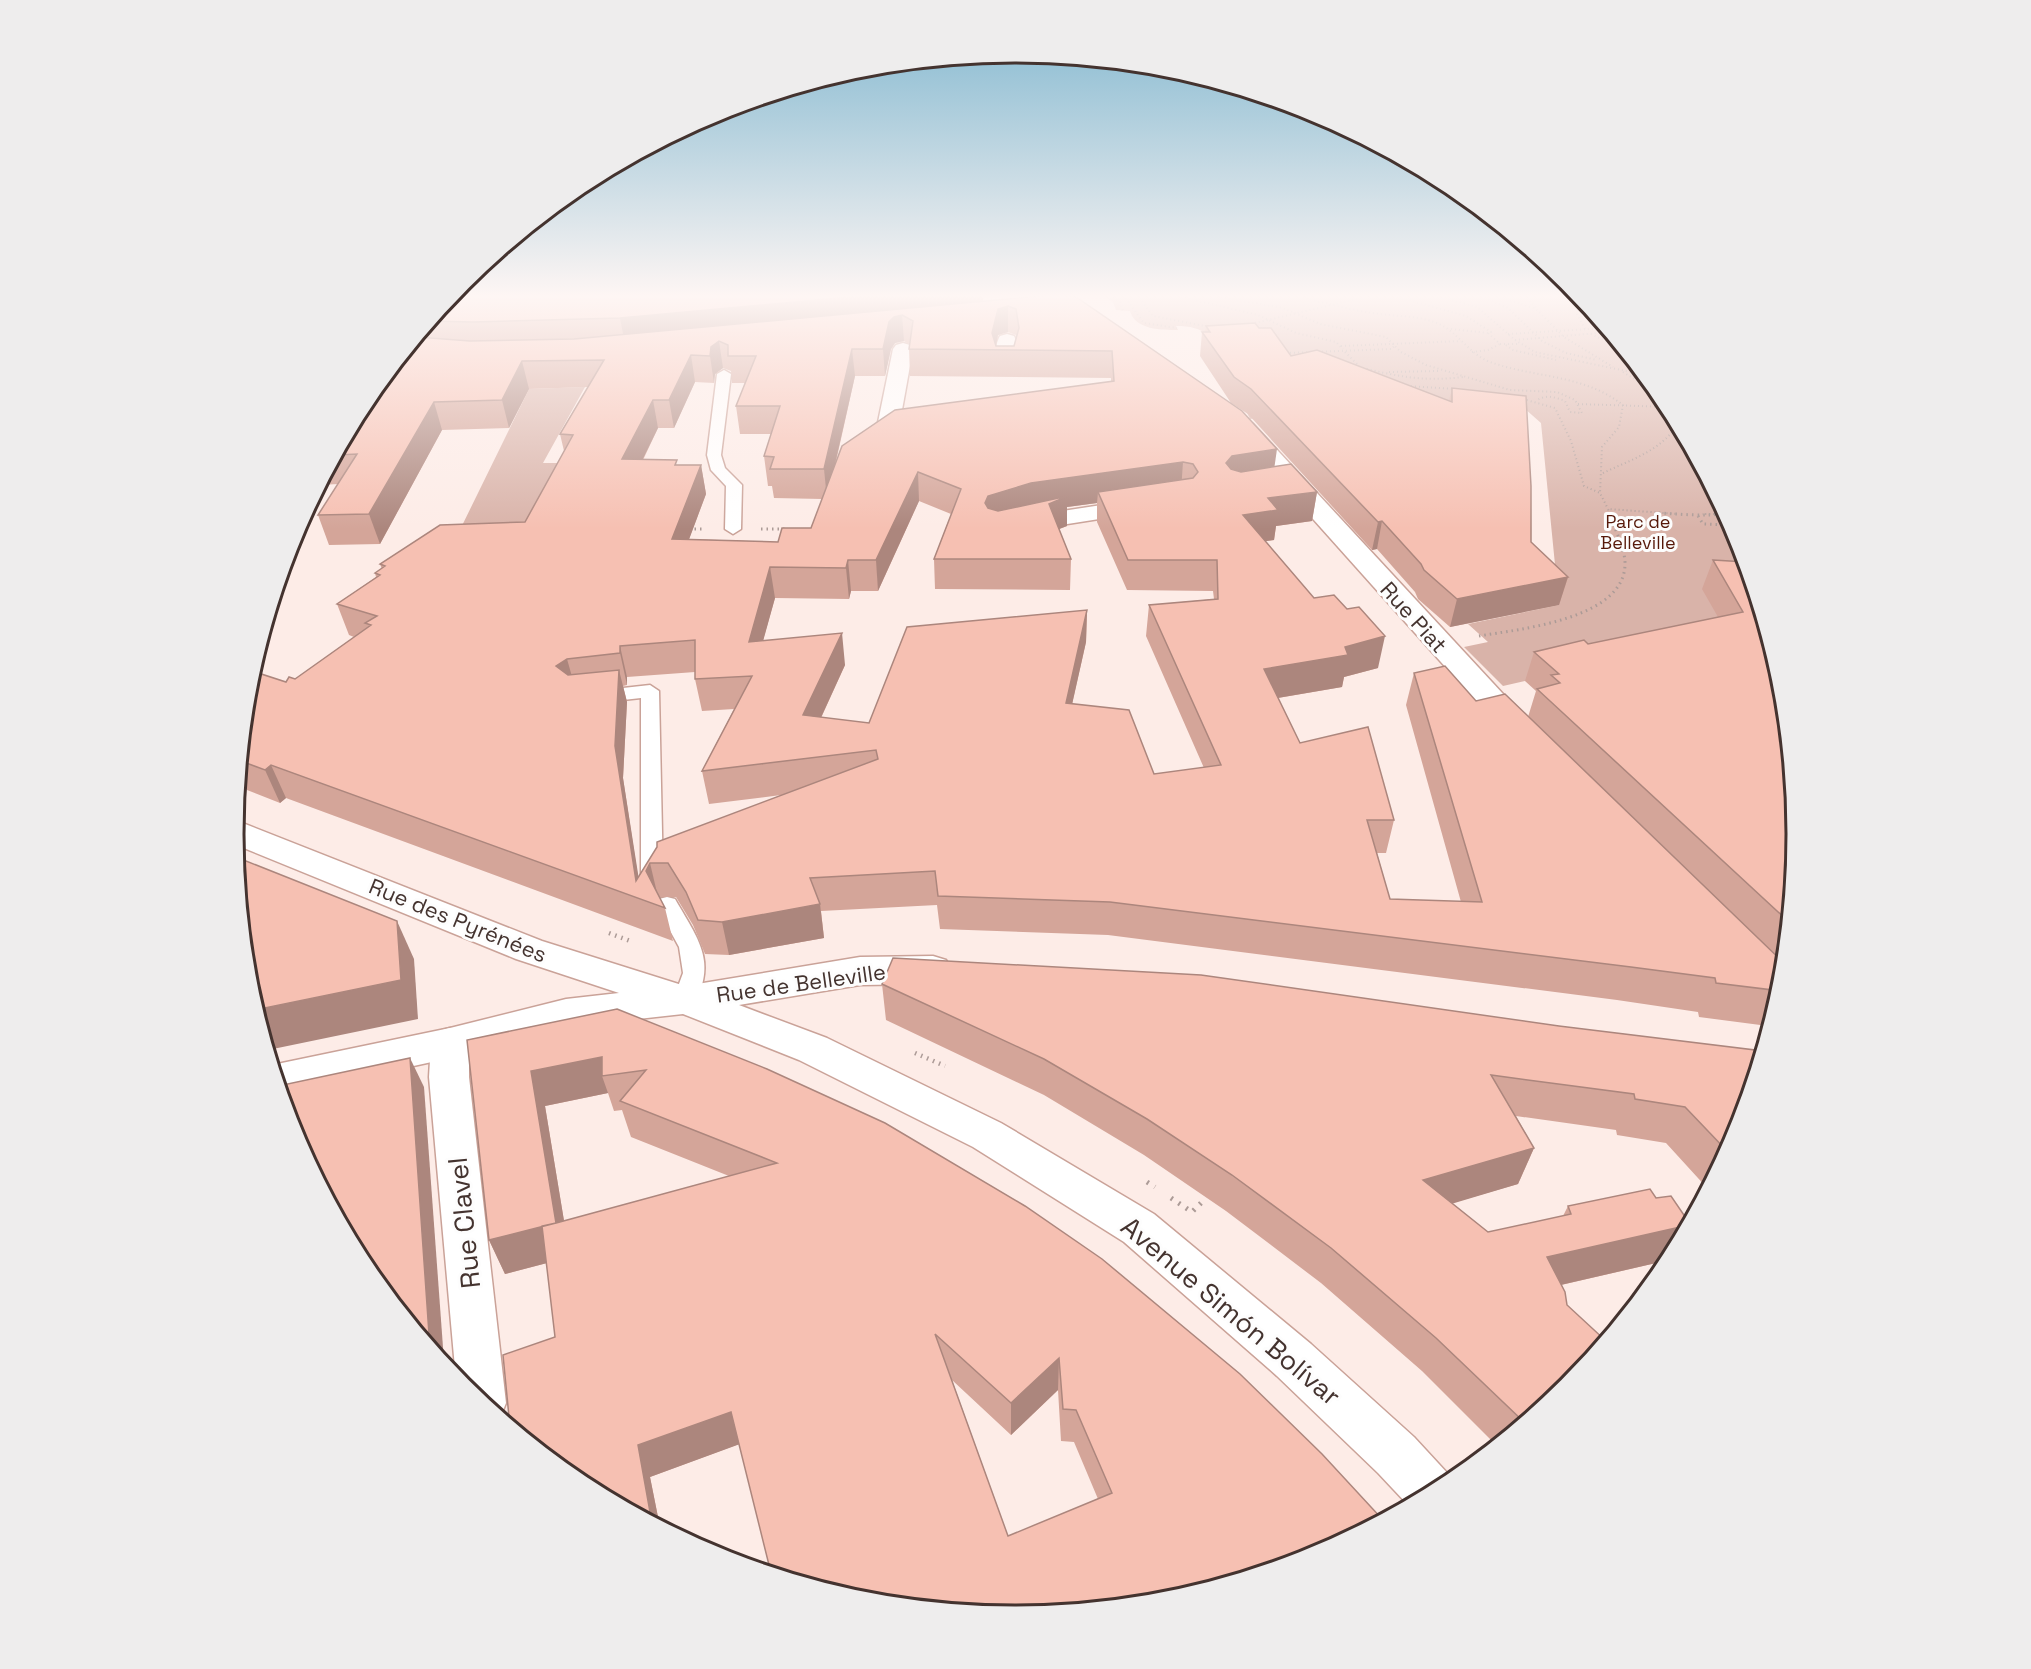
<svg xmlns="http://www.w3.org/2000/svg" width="2031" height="1669" font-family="'Space Grotesk',sans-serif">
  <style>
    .green { fill: #d9b3a9 }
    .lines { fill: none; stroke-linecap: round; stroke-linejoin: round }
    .lane-casing { stroke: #caa298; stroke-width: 3 }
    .street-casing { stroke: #caa298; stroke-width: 3 }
    .secondary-casing { stroke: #caa298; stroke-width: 3 }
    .path-far3 { stroke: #ac9b97; stroke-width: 2; stroke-dasharray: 1 3; stroke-linecap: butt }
    .path-far2 { stroke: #ac9b97; stroke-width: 3; stroke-dasharray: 1.5 4; stroke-linecap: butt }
    .path-far1 { stroke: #ac9b97; stroke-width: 4.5; stroke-dasharray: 1.5 5; stroke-linecap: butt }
    .path { stroke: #ac9b97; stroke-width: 5; stroke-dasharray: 2 7; stroke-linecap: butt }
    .lane { fill: #fff; fill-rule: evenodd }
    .street { fill: #fff; fill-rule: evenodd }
    .secondary { fill: #fff; fill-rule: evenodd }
    .wall { fill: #d4a599; fill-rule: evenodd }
    .shaded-wall { fill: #ac867d }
    .building { fill: #f6c0b2; stroke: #ac867d; stroke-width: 1.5; fill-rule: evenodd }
    .labels { text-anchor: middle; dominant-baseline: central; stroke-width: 6; stroke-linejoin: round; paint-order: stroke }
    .far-park-label { font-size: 18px; fill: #57190a; stroke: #fdfdfd }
    .street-label { font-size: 22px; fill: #44332f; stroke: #fdfdfd }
    .near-street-label { font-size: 27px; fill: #44332f; stroke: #fdfdfd }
    .rim { fill: none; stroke: #44332f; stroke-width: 3 }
  </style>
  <rect width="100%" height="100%" fill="#fdece7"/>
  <g class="green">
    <path d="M 1101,295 L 1580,295 L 1666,400 L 1738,536 L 1755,590 L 1727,634 L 1503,686 L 1464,647 L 1488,642 L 1468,624 L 1559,605 L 1541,423 L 1524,408 L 1408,400 L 1250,419 L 1211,337 C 1200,328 1190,326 1176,326 L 1178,330 C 1162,330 1135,330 1130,311 L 1116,310 L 1113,302 Z"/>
    <path d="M 585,387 L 543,463 L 580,463 L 559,521 L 454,542 L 529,389 Z"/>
  </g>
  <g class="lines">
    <defs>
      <g id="lane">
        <path d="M 724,370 L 731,374 L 721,455 L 725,468 L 742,485 L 741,529 L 733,534 L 725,529 L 726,486 L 711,470 L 707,455 L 717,374 Z"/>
        <path d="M 650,685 L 659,691 L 663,879 L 660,884 L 652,887 L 644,884 L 641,879 L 641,698 L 596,703 L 587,697 L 596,691 Z"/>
        <path d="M 667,897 L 675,899 C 698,939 718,962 693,1006 L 685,1009 L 677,1006 L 673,1000 L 683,973 L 679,947 L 656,905 L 659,899 Z"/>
      </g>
      <g id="street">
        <path d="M 938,295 C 958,295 1046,291 1055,305 L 1046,311 L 947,301 Z"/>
        <path d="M 1007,334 L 1014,336 C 1019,344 1018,364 1012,372 L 998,372 C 992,364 995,344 1000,336 Z"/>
        <path d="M 903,343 L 910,345 L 913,349 L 898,432 L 895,437 L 879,437 L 876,432 L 893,349 L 896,345 Z"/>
        <path d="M 1245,422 L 1253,424 L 1530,723 L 1534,730 L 1530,737 L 1519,739 L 1508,737 L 1237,434 L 1234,429 L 1237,424 Z"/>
        <path d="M 1141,499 L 1150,501 L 1153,506 L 1150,511 L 1023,531 L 1014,529 L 1011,524 L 1014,519 L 1023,517 Z"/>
        <path d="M 450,1028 L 464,1032 L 469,1043 L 469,1077 L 506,1403 L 500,1418 L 456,1379 L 429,1077 L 431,1043 L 436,1032 Z"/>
      </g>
      <path id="secondary" d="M 235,820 L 542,941 L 685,986 L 860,957 L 933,956 L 946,960 L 951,970 L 946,980 L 933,984 L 860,985 L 739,1005 L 827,1038 L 1001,1123 L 1154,1214 L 1311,1344 L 1414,1437 L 1450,1476 L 1453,1483 L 1409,1506 L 1378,1473 L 1277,1376 L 1124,1242 L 973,1147 L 799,1060 L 683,1014 L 566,1027 L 450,1058 L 281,1095 L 272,1066 L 277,1064 L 450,1028 L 566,999 L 619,993 L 516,959 L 234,844 Z"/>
    </defs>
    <use href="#lane" class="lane-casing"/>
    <use href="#street" class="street-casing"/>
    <use href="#secondary" class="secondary-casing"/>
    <g class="path-far3">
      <path d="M 1110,295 L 1120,302 L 1123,311"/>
      <path d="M 1123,295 L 1144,323 L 1177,328"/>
      <path d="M 1137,295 L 1153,316 L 1210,327"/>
      <path d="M 1173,295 L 1258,315 L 1296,333 L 1336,342 L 1343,349"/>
      <path d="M 1209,295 L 1283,308 L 1320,324 L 1386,337 L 1401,352 L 1426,365 L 1510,390 L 1557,392 L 1575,400 L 1582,413 L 1570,412 L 1565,401 C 1555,397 1545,394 1536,401"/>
      <path d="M 1291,295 C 1316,300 1341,308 1367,312 C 1390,317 1417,314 1439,324 C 1459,333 1469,354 1490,362 C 1535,378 1583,374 1623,405 L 1619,427 L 1602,447 L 1600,493"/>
      <path d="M 1390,295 L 1466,316 L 1491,332 L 1488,333 L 1500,344 L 1518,344"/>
      <path d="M 1433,295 L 1477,307 L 1515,340 L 1535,352 L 1645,375"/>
      <path d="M 1477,295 L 1508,308 L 1542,341 L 1566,353 L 1597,360"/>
      <path d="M 1495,295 L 1536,309 L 1564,337 L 1613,367"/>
      <path d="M 1524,295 L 1536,308"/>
      <path d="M 1583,299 L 1577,314 L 1585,329"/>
      <path d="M 1251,324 L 1373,295"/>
      <path d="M 1451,329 L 1488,333"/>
      <path d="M 1508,334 L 1606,328"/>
      <path d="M 1591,334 L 1626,351"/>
      <path d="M 1515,340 L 1610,332"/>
      <path d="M 1506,345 L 1513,350 L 1556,360"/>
      <path d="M 1341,346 L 1461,341"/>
      <path d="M 1345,352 L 1359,366"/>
      <path d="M 1472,352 L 1488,350 L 1500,344"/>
      <path d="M 1286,353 L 1392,349 L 1395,345"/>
      <path d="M 1355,366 C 1395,376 1422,382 1463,377"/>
      <path d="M 1389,372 L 1438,371"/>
      <path d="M 1623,372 L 1663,396"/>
      <path d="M 1407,386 L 1456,389"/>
      <path d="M 1523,399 L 1555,408 L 1571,441 L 1584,486 L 1600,493 L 1608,509"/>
      <path d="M 1578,404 L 1669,407"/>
      <path d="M 1674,433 L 1726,514 L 1702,514"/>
      <path d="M 1603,473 C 1630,460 1661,451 1678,424 L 1665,400"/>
      <path d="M 1610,514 L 1608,509 L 1678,514"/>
    </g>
    <g class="path-far2">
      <path d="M 1659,513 C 1677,514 1711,517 1725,513"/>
      <path d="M 1698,516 L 1703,524 L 1732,525"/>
      <path d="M 689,529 L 705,529"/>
      <path d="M 761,529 L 786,529"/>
      <path d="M 1479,636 C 1520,629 1627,619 1625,562 C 1624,545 1614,528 1609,513"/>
    </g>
    <g class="path-far1">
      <path d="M 609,933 L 633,942"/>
      <path d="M 915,1053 L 945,1066"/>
    </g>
    <g class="path">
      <path d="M 1147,1182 L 1155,1187"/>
      <path d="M 1171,1198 L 1192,1212 L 1201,1203"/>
    </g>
    <use href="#lane" class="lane"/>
    <use href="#street" class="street"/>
    <use href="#secondary" class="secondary"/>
  </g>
  <g class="wall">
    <path d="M 451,295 L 983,295 L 983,302 L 1051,295 L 1274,467 L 1317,492 L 1312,521 L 1276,526 L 1274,540 L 1265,541 L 1314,598 L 1378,668 L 1344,677 L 1342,687 L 1278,698 L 1300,743 L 1394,820 L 1386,853 L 1377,853 L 1390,899 L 1461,902 L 1406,705 L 1414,673 L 1476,701 L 1528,717 L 1536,691 L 1525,681 L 1534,652 L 1588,644 L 1718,617 L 1702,589 L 1713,560 L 1746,562 L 1797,835 L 1782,987 L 1775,1013 L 1768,1026 L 1699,1017 L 1698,1012 L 1617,1000 L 1108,935 L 940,929 L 937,905 L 821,911 L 824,938 L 729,955 L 705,954 L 693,925 L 676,897 L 659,897 L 665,908 L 673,941 L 286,798 L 280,803 L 247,790 L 243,782 L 239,780 L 249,682 L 286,682 L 295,679 L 354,637 L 349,635 L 337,604 L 376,577 L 375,573 L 382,569 L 380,564 L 525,522 L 564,451 L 560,434 L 588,387 L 529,389 L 509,428 L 442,430 L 380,544 L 329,545 L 318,515 L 338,484 L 320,485 L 365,400 ZM 1008,332 L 1016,335 L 1017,338 L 1014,346 L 996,346 L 998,335 ZM 904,341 L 910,345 L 909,349 L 910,376 L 1111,378 L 1111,382 L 835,466 L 855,376 L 885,376 L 891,349 L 895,343 ZM 723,368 L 731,371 L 732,383 L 745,383 L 736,406 L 740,434 L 771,434 L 764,456 L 768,486 L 772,486 L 774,498 L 822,499 L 811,528 L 778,542 L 689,539 L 706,494 L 701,465 L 678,465 L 643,460 L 658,428 L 674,428 L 695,382 L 714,383 L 715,374 ZM 919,501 L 951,514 L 934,559 L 935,589 L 1070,590 L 1071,559 L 1059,529 L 1067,526 L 1067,507 L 1097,503 L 1097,522 L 1127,590 L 1213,591 L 1214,599 L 1149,605 L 1146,636 L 1204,768 L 1154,774 L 1072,704 L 1086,642 L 1087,610 L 869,723 L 821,718 L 845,665 L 763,640 L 775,598 L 849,599 L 851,591 L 878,591 ZM 695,672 L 695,679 L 702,711 L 734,709 L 702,771 L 709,804 L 781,795 L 657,847 L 638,877 L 623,778 L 627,702 L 623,686 L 627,685 L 627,677 Z"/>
    <path d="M 1206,326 L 1259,328 L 1291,356 L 1449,401 L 1452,388 L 1531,542 L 1568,577 L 1559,605 L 1450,627 L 1418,599 L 1415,592 L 1377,549 L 1372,550 L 1248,414 L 1231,403 L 1200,356 L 1202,332 L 1205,332 Z"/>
    <path d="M 882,984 L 1559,1026 L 1763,1051 L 1738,1134 L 1708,1189 L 1666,1143 L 1617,1135 L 1616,1130 L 1516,1116 L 1534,1148 L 1518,1184 L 1452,1203 L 1488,1232 L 1563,1216 L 1568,1206 L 1656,1198 L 1690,1224 L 1669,1260 L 1561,1285 L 1568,1388 L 1497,1446 L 1422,1371 L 1321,1283 L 1226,1211 L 1144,1155 L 1044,1095 L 886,1020 Z"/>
    <path d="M 617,1009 L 1025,1206 L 1168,1602 L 739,1444 L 650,1477 L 660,1527 L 581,1485 L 555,1337 L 547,1263 L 505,1274 L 489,1240 L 467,1040 ZM 608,1093 L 614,1111 L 622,1110 L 631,1137 L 729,1176 L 564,1221 L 545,1106 ZM 952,1380 L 1011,1435 L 1058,1390 L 1061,1441 L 1074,1442 L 1098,1499 L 1008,1536 Z"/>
  </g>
  <g class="shaded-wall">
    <path d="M 869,295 L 983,295 L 983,310 L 902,315 L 904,341 L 895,343 L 891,349 L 885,376 L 883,349 L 889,322 L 625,344 L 620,318 Z"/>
    <path d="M 1008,306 L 1008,332 L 998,335 L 995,350 L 992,333 L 998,309 Z"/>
    <path d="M 719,341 L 723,368 L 715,374 L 714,383 L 710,356 L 711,347 Z"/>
    <path d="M 852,349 L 855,376 L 827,499 L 824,469 Z"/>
    <path d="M 691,355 L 695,382 L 674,428 L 669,400 Z"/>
    <path d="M 522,361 L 529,389 L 509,428 L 502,400 Z"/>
    <path d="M 653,400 L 658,428 L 628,489 L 622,459 Z"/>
    <path d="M 434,402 L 442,430 L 380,544 L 369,514 Z"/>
    <path d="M 1277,449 L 1273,477 L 1229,485 L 1226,463 L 1232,456 Z"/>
    <path d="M 1183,462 L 1181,491 L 1098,492 L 1097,503 L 1067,507 L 1067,526 L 1049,533 L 988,526 L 985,503 L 988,496 L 1031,483 Z"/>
    <path d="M 701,465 L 706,494 L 678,569 L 672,539 Z"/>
    <path d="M 918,472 L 919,501 L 878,591 L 876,560 Z"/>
    <path d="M 1317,492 L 1312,521 L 1276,526 L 1274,540 L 1240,545 L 1243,515 L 1268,498 Z"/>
    <path d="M 1382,521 L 1377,549 L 1372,550 L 1378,522 Z"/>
    <path d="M 848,560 L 851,591 L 849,599 L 846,568 Z"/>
    <path d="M 770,567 L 775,598 L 754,674 L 749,642 Z"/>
    <path d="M 1568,577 L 1559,605 L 1450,627 L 1457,599 Z"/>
    <path d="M 1087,610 L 1086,642 L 1065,736 L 1066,703 Z"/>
    <path d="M 842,633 L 845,665 L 807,748 L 803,715 Z"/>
    <path d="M 1385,636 L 1378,668 L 1344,677 L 1342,687 L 1259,701 L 1264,669 Z"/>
    <path d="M 620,646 L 627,677 L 627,685 L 620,653 Z"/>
    <path d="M 567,659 L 576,691 L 556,666 Z"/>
    <path d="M 619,670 L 627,702 L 623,778 L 642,899 L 636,881 L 615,746 Z"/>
    <path d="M 271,765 L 286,798 L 280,803 L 265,770 Z"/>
    <path d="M 650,863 L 658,897 L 646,871 Z"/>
    <path d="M 820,904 L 824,938 L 729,955 L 722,922 Z"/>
    <path d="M 397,921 L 414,959 L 418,1019 L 268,1050 L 255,1010 Z"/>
    <path d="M 602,1057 L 602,1076 L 608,1093 L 545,1106 L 570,1257 L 505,1274 L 489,1240 L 531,1071 Z"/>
    <path d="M 410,1058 L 424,1087 L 444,1361 L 441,1362 L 420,1336 Z"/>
    <path d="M 1534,1148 L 1518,1184 L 1411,1216 L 1423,1180 Z"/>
    <path d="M 1689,1225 L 1669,1260 L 1530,1292 L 1547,1257 Z"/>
    <path d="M 1059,1358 L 1058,1390 L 1011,1435 L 1011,1403 Z"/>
    <path d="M 731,1412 L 740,1444 L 650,1477 L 660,1527 L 652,1523 L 638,1445 Z"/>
  </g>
  <g class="building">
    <path d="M 451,295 L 869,295 L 620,318 L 473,322 L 430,321 Z"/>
    <path d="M 1051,295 L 1063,295 L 1076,297 L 1242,411 L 1277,449 L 1232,456 L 1226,463 L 1231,469 L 1241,472 L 1291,464 L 1317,492 L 1268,498 L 1278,510 L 1243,515 L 1314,598 L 1334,595 L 1347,609 L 1359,607 L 1385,636 L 1345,647 L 1348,655 L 1264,669 L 1300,743 L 1368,727 L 1394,820 L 1367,820 L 1390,899 L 1482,902 L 1414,673 L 1445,666 L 1476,701 L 1505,694 L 1785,964 L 1781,991 L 1716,983 L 1715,978 L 1631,967 L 1110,902 L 938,896 L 935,871 L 810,878 L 820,904 L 722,922 L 698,920 L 686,892 L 668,863 L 650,863 L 646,871 L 665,908 L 271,765 L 265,770 L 241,761 L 249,682 L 252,671 L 286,682 L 289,677 L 295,679 L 371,625 L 365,623 L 377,616 L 337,604 L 380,575 L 375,573 L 385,566 L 380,564 L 440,525 L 525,522 L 573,435 L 560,434 L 604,360 L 522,361 L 502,400 L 434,402 L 369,514 L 318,515 L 357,454 L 336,455 L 365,400 L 417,337 L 470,341 L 574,339 ZM 1008,306 L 1016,309 L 1019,328 L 1014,346 L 996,346 L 992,333 L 998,309 ZM 902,315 L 913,321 L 909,349 L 1112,351 L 1114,381 L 895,410 L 842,446 L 811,528 L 782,528 L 778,542 L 672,539 L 701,465 L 675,465 L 677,460 L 622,459 L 653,400 L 669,400 L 691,355 L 710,356 L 711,347 L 719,341 L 728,345 L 728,356 L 756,356 L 736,406 L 780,406 L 764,456 L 774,457 L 770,469 L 824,469 L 852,349 L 883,349 L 889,322 L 894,317 ZM 1183,462 L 1193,464 L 1198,472 L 1193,478 L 1098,492 L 1128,560 L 1217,560 L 1218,599 L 1149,605 L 1221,765 L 1154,774 L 1129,710 L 1066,703 L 1087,610 L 907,627 L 869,723 L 803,715 L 842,633 L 749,642 L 770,567 L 846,568 L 848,560 L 876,560 L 918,472 L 961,489 L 934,559 L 1071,559 L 1049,504 L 1068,496 L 998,511 L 988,508 L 985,503 L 988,496 L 1031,483 ZM 695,640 L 695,679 L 752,676 L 702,771 L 876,750 L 878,759 L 657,842 L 657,847 L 636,881 L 615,746 L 619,670 L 568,675 L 556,666 L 567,659 L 620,653 L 620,646 Z"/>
    <path d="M 1255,323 L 1259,328 L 1271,328 L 1291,356 L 1317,350 L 1452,402 L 1452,388 L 1526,396 L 1531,486 L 1531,542 L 1568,577 L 1457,599 L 1424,570 L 1421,564 L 1382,521 L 1378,522 L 1251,389 L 1234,377 L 1202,332 L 1210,332 L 1206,326 Z"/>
    <path d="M 1713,560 L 1746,562 L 1783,682 L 1797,835 L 1789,922 L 1537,689 L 1560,683 L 1551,675 L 1559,674 L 1534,652 L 1584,640 L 1588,644 L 1743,612 Z"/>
    <path d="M 236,857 L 397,921 L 401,980 L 255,1010 L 248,987 Z"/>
    <path d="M 893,958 L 1201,975 L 1559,1026 L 1763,1051 L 1751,1092 L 1748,1091 L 1750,1094 L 1738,1134 L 1728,1152 L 1685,1107 L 1635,1099 L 1634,1094 L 1491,1075 L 1534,1148 L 1423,1180 L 1488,1232 L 1571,1214 L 1568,1206 L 1650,1189 L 1656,1198 L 1671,1196 L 1690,1224 L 1689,1225 L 1547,1257 L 1565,1292 L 1567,1305 L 1606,1341 L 1568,1388 L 1525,1423 L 1436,1338 L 1331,1248 L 1232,1175 L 1147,1119 L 1044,1059 L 882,984 Z"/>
    <path d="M 617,1009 L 767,1069 L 885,1123 L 1025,1206 L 1102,1259 L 1240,1374 L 1322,1454 L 1383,1520 L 1314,1557 L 1168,1602 L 1015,1616 L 863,1601 L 771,1573 L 731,1412 L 638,1445 L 652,1523 L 581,1485 L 510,1427 L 503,1355 L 555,1337 L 542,1226 L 556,1223 L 489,1240 L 467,1040 ZM 602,1057 L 602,1076 L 646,1070 L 620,1101 L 777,1163 L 556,1223 L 531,1071 ZM 935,1334 L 1011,1403 L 1059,1358 L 1063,1409 L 1076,1410 L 1112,1493 L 1008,1536 Z"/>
    <path d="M 410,1058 L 429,1334 L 420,1336 L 365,1269 L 293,1133 L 278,1086 Z"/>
  </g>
  <linearGradient id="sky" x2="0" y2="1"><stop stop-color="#7db5ce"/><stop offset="0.56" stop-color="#fef6f4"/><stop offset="1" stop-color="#fef6f4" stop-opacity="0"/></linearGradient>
  <rect width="2031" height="529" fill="url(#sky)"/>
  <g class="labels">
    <g class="far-park-label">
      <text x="1638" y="521">Parc de<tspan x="1638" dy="21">Belleville</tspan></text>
    </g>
    <g class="street-label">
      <text transform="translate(1414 617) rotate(48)">Rue Piat</text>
      <text transform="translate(458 920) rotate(22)">Rue des Pyrénées</text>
      <text transform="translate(801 983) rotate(-8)">Rue de Belleville</text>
    </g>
    <g class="near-street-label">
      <text transform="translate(464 1223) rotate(-96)">Rue Clavel</text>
      <text transform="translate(1231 1311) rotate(40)">Avenue Simón Bolívar</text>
    </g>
  </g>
  <path d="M0 0H2031V1669H0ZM244 834a771 771 0 1 1 1542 0a771 771 0 1 1-1542 0Z" fill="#eeeded" fill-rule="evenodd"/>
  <path class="rim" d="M244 834a771 771 0 1 1 1542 0a771 771 0 1 1-1542 0Z"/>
</svg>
